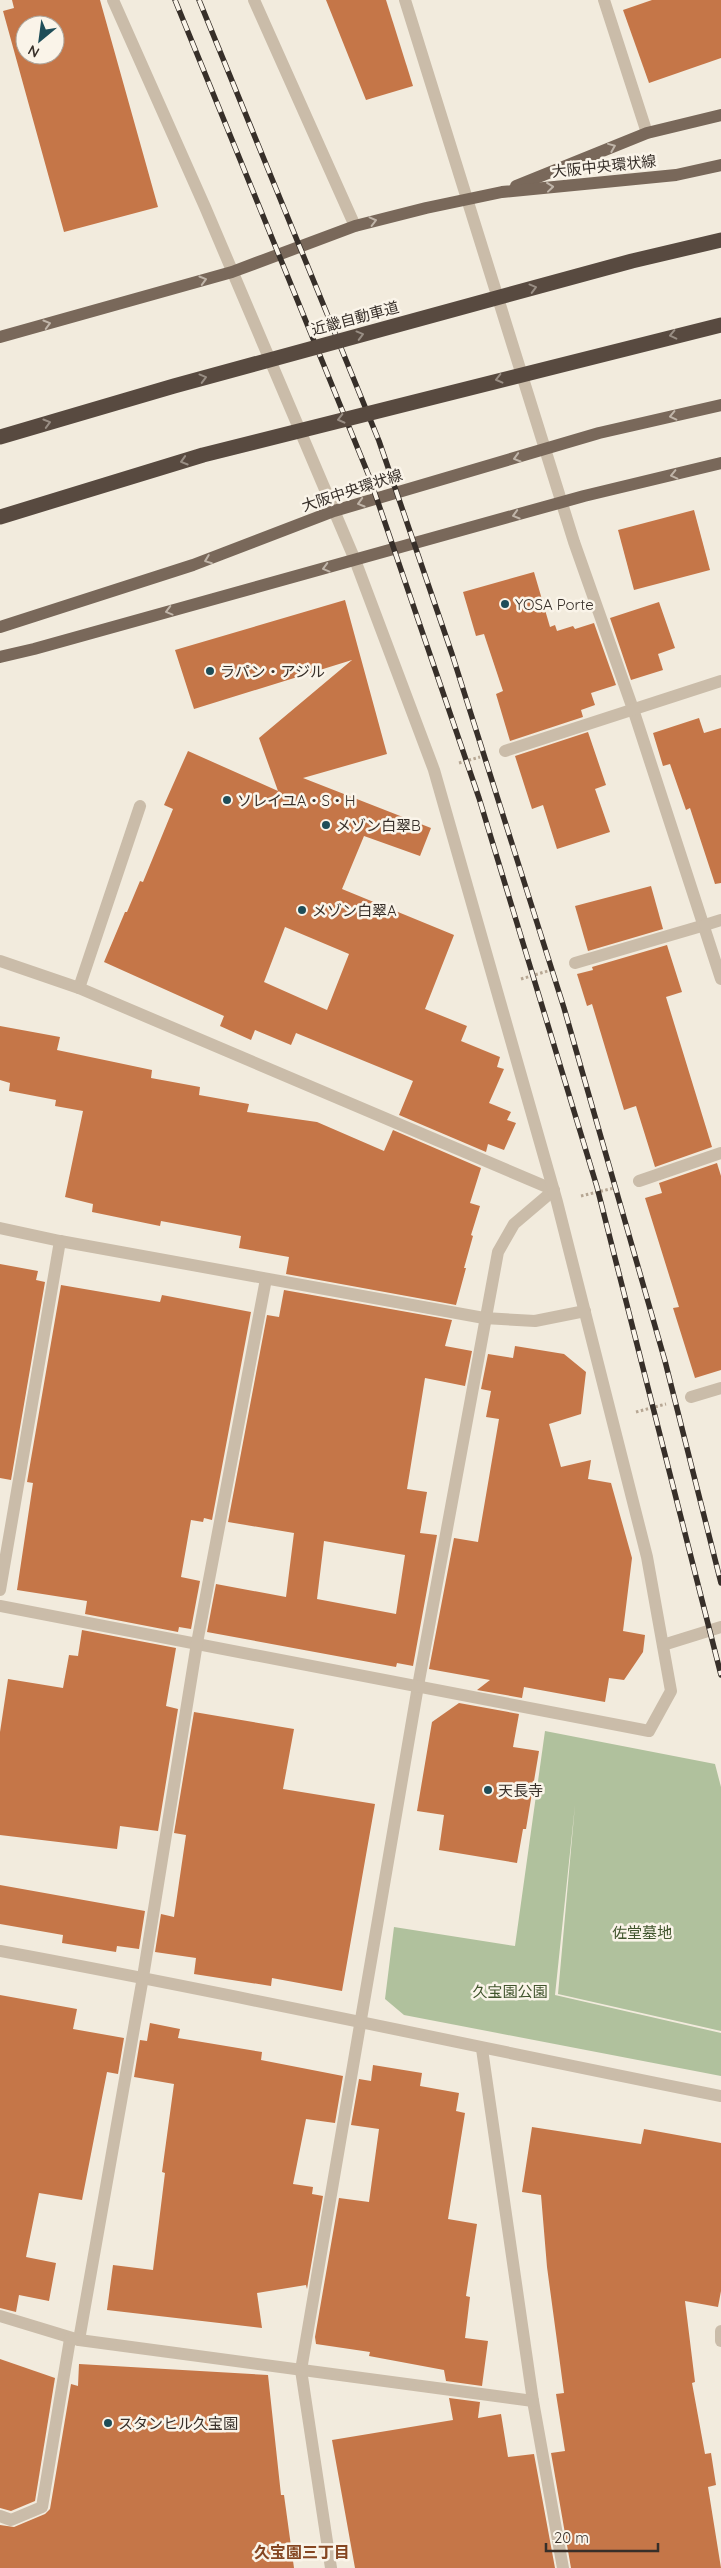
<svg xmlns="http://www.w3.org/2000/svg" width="721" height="2568" font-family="Quicksand,'Noto Sans JP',sans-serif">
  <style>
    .green { fill: #b0c19d }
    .building { fill: #c57648; fill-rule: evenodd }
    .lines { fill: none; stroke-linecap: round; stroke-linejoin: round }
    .path { stroke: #b6a693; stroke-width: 3; stroke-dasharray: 2.5 2.5; stroke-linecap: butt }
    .lane { stroke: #cabca9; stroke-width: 12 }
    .street { stroke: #cabca9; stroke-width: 12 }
    .primary { stroke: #79685a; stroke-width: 12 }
    .rail-casing { stroke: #372f29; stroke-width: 5.5 }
    .rail { stroke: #faf4e9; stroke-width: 4; stroke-dasharray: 11; stroke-linecap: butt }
    .highway-bridge { stroke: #584a40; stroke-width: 15 }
    .oneway { stroke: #c0b5a9 }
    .oneway2 { stroke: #998e84 }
    .poi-dot { fill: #1e4d58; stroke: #faf4e9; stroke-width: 2 }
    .labels { text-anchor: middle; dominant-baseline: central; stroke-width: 5; stroke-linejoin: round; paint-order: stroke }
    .street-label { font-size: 15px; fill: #372f29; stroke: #faf4e9 }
    .poi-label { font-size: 15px; fill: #372f29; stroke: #faf4e9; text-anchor: start }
    .park-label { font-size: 15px; fill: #41552d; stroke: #faf4e9 }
    .neighbourhood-label { font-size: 16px; font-weight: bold; fill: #854622; stroke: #faf4e9 }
  </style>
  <rect width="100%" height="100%" fill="#f2ebdd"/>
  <path class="green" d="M 545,1731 L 715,1764 L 721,1787 L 721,2031 L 558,1994 L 575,1805 L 555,1995 L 721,2033 L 721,2076 L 404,2015 L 385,1999 L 394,1927 L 515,1946 Z"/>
  <g class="building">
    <path d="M 12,0 L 100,0 L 158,207 L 64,232 L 3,11 L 14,8 ZM 25,25 L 55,25 L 55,55 L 25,55 Z"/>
    <path d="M 326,0 L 386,0 L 413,86 L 366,100 Z"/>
    <path d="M 652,0 L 721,0 L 721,58 L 649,83 L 623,10 Z"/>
    <path d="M 694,510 L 710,570 L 634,590 L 618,530 Z"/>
    <path d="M 534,572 L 550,627 L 555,625 L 557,631 L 573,626 L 575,629 L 594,623 L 616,685 L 591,693 L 595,705 L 581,710 L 583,717 L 510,741 L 496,694 L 503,691 L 484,634 L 476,636 L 463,592 Z"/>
    <path d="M 345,600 L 387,754 L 303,778 L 431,828 L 420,856 L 364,836 L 342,889 L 454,935 L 425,1009 L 467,1026 L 461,1041 L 500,1057 L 497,1067 L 504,1069 L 489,1103 L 511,1112 L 507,1120 L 516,1123 L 504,1150 L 488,1144 L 486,1152 L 399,1115 L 413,1081 L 296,1033 L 291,1045 L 255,1030 L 251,1040 L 220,1026 L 224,1016 L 104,962 L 125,912 L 127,912 L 140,881 L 143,882 L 173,809 L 164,805 L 188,751 L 278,791 L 259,738 L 352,660 L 194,709 L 175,650 ZM 285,927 L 349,954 L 327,1010 L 264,982 Z"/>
    <path d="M 659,602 L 675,648 L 658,654 L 663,670 L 631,680 L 610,618 Z"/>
    <path d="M 699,718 L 704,733 L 721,728 L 721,883 L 715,884 L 690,808 L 686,810 L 670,764 L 663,766 L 653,733 Z"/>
    <path d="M 588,732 L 606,785 L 595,789 L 610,832 L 557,849 L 543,805 L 532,809 L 515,756 Z"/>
    <path d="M 651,886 L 663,929 L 588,951 L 575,906 Z"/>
    <path d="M 667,945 L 682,992 L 666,997 L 712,1147 L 655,1167 L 636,1106 L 624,1110 L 592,1004 L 587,1006 L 577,974 L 593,970 L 592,967 Z"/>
    <path d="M 0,1026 L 60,1037 L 57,1050 L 152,1070 L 151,1078 L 200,1087 L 199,1095 L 249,1104 L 247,1112 L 317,1122 L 384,1151 L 393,1130 L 481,1168 L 470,1203 L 480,1206 L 471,1235 L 473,1236 L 464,1268 L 466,1268 L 456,1305 L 286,1274 L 289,1257 L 239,1248 L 241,1236 L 161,1221 L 160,1226 L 92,1212 L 93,1204 L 65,1197 L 83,1111 L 55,1106 L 56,1100 L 9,1091 L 10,1083 L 0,1080 Z"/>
    <path d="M 717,1163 L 721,1176 L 721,1370 L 695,1378 L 673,1308 L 679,1307 L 645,1198 L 662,1193 L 659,1183 Z"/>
    <path d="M 0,1264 L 38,1271 L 36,1280 L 45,1282 L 11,1480 L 0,1478 Z"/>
    <path d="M 61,1285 L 160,1302 L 162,1295 L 251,1312 L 212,1520 L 204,1518 L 203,1522 L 191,1520 L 181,1577 L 200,1581 L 191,1629 L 179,1627 L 178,1632 L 85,1614 L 87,1601 L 17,1590 L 33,1483 L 27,1482 Z"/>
    <path d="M 284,1290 L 452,1320 L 445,1346 L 472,1351 L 465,1386 L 425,1378 L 407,1489 L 427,1492 L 420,1533 L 437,1535 L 413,1666 L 397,1663 L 396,1667 L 207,1632 L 216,1584 L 286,1597 L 294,1533 L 228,1522 L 267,1315 L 279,1317 ZM 324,1541 L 405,1555 L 396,1614 L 317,1599 Z"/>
    <path d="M 515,1346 L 564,1354 L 586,1372 L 581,1414 L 549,1424 L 561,1467 L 591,1460 L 588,1479 L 611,1483 L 632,1558 L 623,1631 L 645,1635 L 643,1652 L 624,1680 L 609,1678 L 605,1702 L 524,1687 L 522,1698 L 477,1690 L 490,1680 L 429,1669 L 454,1538 L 478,1542 L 499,1419 L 486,1417 L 491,1391 L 481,1389 L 488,1354 L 513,1358 Z"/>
    <path d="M 82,1630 L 176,1648 L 166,1706 L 178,1709 L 158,1831 L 120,1826 L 117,1849 L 0,1835 L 0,1732 L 8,1679 L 63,1688 L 69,1655 L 78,1656 Z"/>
    <path d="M 459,1703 L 519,1714 L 513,1747 L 539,1751 L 526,1829 L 523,1829 L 517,1863 L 439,1850 L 444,1815 L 417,1811 L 432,1722 Z"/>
    <path d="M 194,1712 L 294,1729 L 283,1789 L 375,1804 L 342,1991 L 272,1978 L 271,1986 L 194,1974 L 196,1958 L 155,1952 L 161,1914 L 174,1917 L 186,1835 L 174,1833 Z"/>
    <path d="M 0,1885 L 145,1911 L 139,1949 L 117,1946 L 116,1952 L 62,1943 L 63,1935 L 0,1924 Z"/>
    <path d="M 0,1995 L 77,2009 L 73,2029 L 124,2038 L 118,2074 L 107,2072 L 82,2200 L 39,2193 L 26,2257 L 56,2263 L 49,2301 L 19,2295 L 16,2312 L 0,2308 Z"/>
    <path d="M 150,2023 L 180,2029 L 178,2038 L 262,2052 L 261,2060 L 343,2076 L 335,2123 L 306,2119 L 293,2184 L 313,2187 L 312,2194 L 323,2196 L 307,2289 L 306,2285 L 257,2293 L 262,2328 L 107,2310 L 113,2265 L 153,2270 L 165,2173 L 162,2172 L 174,2084 L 134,2077 L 140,2040 L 147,2041 Z"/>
    <path d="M 373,2065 L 422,2073 L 420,2086 L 459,2093 L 456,2111 L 465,2113 L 448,2219 L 477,2224 L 466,2296 L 470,2297 L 465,2338 L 488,2341 L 482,2386 L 446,2381 L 444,2370 L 369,2356 L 370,2352 L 316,2344 L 315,2337 L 339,2198 L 369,2202 L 379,2129 L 351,2125 L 359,2079 L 371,2081 Z"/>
    <path d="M 532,2127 L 641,2144 L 644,2129 L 721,2143 L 721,2291 L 718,2307 L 685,2301 L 695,2382 L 692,2383 L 705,2454 L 711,2453 L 716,2485 L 708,2487 L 721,2568 L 571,2568 L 551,2453 L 565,2451 L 556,2394 L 564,2393 L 547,2267 L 541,2195 L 522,2192 Z"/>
    <path d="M 0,2359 L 55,2378 L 35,2501 L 11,2511 L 0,2508 Z"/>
    <path d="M 79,2364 L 268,2375 L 281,2495 L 284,2495 L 294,2568 L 0,2568 L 0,2525 L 14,2527 L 45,2514 L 50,2509 L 71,2384 L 78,2386 Z"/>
    <path d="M 449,2398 L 480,2402 L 478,2418 L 501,2414 L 508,2457 L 534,2454 L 555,2568 L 355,2568 L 332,2440 L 453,2420 Z"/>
  </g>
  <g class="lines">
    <g class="path">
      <path d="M 459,763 L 480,757"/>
      <path d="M 521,979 L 551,970"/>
      <path d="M 581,1196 L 614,1188"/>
      <path d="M 636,1412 L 666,1404"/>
    </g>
    <g class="lane">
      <path d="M 575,963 L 705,925"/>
      <path d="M 79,988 L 140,806"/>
    </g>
    <g class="street">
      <path d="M 254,0 L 355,226"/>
      <path d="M 405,0 L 574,542 L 633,709 L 721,979"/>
      <path d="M 604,0 L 647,133"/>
      <path d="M 505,751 L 721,681"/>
      <path d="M 705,925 L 721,920"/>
      <path d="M 0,961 L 79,988 L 554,1190 L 514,1224 L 498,1252 L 418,1686 L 301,2370 L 331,2568"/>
      <path d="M 639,1181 L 721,1153"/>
      <path d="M 0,1228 L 60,1241 L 484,1318 L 535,1321 L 585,1311"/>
      <path d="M 691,1397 L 721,1388"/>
      <path d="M 0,1590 L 60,1241"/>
      <path d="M 0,1606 L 649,1731 L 671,1691 L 647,1557 L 557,1202 L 434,770 L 355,560 L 205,207 L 113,0"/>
      <path d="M 663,1645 L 721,1627"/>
      <path d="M 0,1951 C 241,1995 480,2048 721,2096"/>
      <path d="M 482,2049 L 533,2401 L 563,2568"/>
      <path d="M 0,2316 L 79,2340 L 533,2401"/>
      <path d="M 721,2331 L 721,2341"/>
      <path d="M 79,2340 L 143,1977 L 197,1643 L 266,1279"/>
      <path d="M 0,2516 L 11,2520 L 42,2507 L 70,2339"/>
    </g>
    <g class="primary">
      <path d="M 516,186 L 647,133 L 721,115"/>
      <path d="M 0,337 L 232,272 L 355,226 L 426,208 L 502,192 L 676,175 L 721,165"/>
      <path d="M 0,627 L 193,565 L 334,511 L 599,433 L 721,405"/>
      <path d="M 0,657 L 34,649 L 584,496 L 721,463"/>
    </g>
    <defs>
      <g id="rail">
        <path d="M 175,0 L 369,476 L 479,798 L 597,1187 L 721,1675"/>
        <path d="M 199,0 L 379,441 L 452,654 L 564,1008 L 665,1361 L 721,1583"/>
      </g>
    </defs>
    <use href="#rail" class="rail-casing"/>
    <use href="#rail" class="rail"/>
    <g class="highway-bridge">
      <path d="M 0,437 L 174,386 L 632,261 L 721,240"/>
      <path d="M 0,517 L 203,455 L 721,325"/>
    </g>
  </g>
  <defs><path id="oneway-chevron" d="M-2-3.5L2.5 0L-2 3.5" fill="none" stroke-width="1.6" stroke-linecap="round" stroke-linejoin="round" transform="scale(1.25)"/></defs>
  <g class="oneway">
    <use href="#oneway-chevron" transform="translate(612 147) rotate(-22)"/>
    <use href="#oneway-chevron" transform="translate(550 187) rotate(-6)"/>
    <use href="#oneway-chevron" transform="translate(373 221) rotate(-14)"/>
    <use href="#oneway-chevron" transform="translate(203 280) rotate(-16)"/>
    <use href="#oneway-chevron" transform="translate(47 324) rotate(-16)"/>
    <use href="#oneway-chevron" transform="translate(673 416) rotate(167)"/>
    <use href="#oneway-chevron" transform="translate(517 458) rotate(164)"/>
    <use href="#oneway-chevron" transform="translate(674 475) rotate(167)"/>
    <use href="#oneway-chevron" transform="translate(361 503) rotate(164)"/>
    <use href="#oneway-chevron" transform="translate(516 515) rotate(164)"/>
    <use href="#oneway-chevron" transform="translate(208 560) rotate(159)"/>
    <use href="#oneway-chevron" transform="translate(326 568) rotate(165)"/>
    <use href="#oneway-chevron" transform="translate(169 611) rotate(165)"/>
  </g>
  <g class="oneway2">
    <use href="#oneway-chevron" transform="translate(533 288) rotate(-15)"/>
    <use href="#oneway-chevron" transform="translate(360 335) rotate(-15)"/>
    <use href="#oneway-chevron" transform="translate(673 335) rotate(167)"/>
    <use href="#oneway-chevron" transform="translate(203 378) rotate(-15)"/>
    <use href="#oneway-chevron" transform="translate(499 379) rotate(166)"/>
    <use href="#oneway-chevron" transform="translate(341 419) rotate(166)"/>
    <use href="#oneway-chevron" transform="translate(47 423) rotate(-16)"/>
    <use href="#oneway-chevron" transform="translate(184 461) rotate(163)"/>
  </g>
  <g class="poi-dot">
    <circle cx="505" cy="604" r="5"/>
    <circle cx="210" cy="671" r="5"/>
    <circle cx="227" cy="800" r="5"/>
    <circle cx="326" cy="825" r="5"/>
    <circle cx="302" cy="910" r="5"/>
    <circle cx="488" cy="1790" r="5"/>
    <circle cx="108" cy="2423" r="5"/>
  </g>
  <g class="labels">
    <g class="street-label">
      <text transform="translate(604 166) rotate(-6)">大阪中央環状線</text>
      <text transform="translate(355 318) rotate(-15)">近畿自動車道</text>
      <text transform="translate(352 490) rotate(-18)">大阪中央環状線</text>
    </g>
    <g class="poi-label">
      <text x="515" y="604">YOSA Porte</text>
      <text x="220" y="671">ラパン・アジル</text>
      <text x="237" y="800">ソレイユA・S・H</text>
      <text x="336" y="825">メゾン白翠B</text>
      <text x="312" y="910">メゾン白翠A</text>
      <text x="498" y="1790">天長寺</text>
      <text x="118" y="2423">スタンヒル久宝園</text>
    </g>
    <g class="park-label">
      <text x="642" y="1932">佐堂墓地</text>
      <text x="510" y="1991">久宝園公園</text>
    </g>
    <g class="neighbourhood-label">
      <text x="302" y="2552">久宝園三丁目</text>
    </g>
  </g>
  <g transform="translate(40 40) rotate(209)"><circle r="24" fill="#faf4e9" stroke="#aca59c"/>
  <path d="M0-4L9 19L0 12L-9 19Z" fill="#1e4d58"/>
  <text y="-8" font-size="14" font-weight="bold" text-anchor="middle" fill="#372f29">N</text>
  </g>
  <path d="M546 2543v8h112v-8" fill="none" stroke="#372f29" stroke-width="2.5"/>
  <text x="554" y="2543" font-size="15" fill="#372f29" stroke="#faf4e9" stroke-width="4" paint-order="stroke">20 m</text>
</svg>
